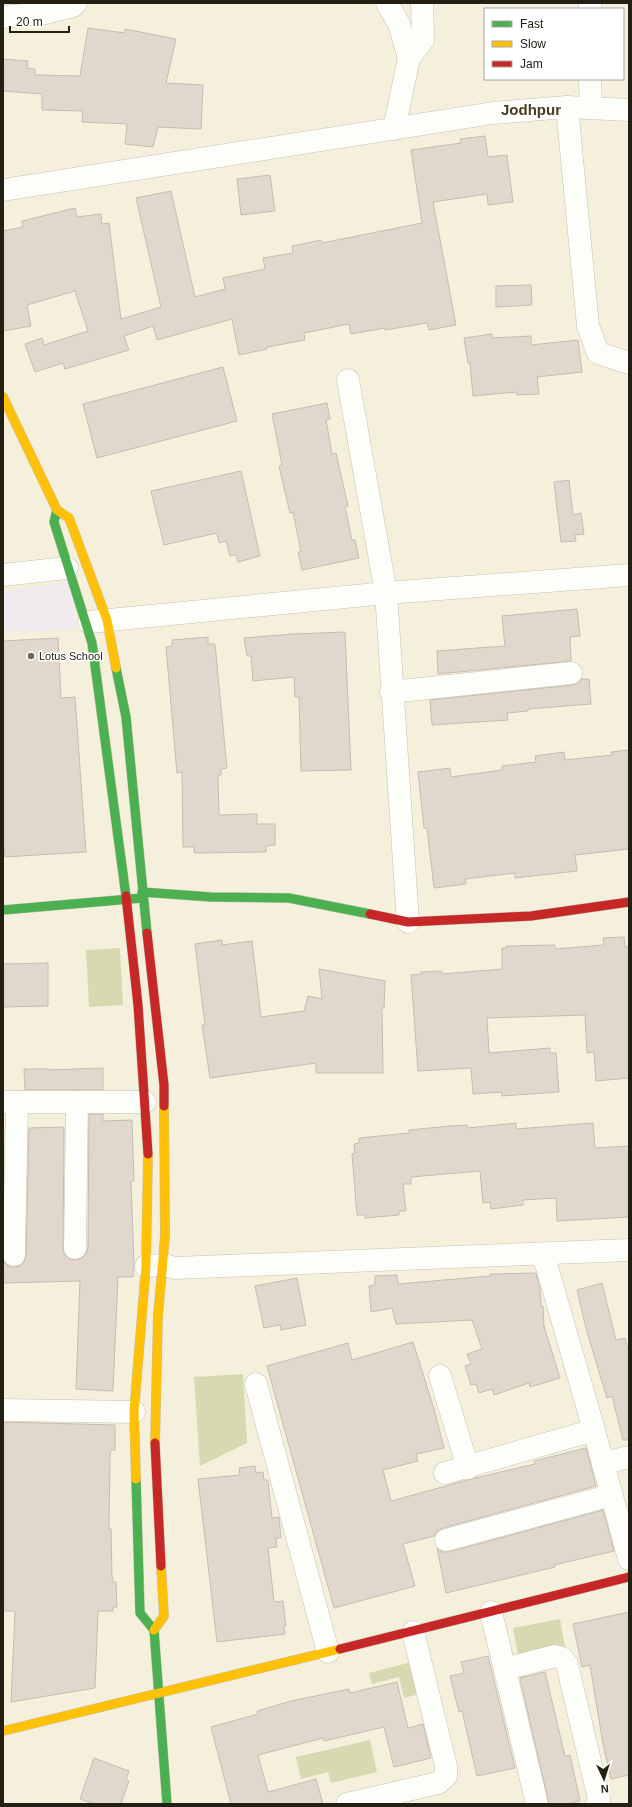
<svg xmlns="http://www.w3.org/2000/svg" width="632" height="1807" font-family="Helvetica,sans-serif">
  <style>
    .education { fill: #f0ebee }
    .green { fill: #d7dab1 }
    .building { fill: #e1d8cd; stroke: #c5bdb2 }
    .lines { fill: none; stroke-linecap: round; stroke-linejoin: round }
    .street-casing { stroke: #c6c3b3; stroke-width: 23 }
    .fast-casing { stroke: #c6c3b3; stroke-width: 10 }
    .slow-casing { stroke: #c6c3b3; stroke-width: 10 }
    .jam-casing { stroke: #c6c3b3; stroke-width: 10 }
    .street { stroke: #fdfdfa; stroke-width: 22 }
    .fast { stroke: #4caf50; stroke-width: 9 }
    .slow { stroke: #ffc107; stroke-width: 9 }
    .jam { stroke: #c62828; stroke-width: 9 }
    .poi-dot { fill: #6c6959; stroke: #fff; stroke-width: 1.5 }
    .labels { text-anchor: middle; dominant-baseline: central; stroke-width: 3; stroke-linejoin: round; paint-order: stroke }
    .poi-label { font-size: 11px; fill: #232013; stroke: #fff; text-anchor: start }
    .district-label { font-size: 15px; font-weight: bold; fill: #453e20; stroke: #fff }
  </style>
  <rect width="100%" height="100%" fill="#f4f0dc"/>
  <path class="education" d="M 71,580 L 77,629 L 3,632 L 3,592 Z"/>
  <g class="green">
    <path d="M 120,948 L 123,1005 L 89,1007 L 86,950 Z"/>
    <path d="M 243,1374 L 247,1443 L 200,1466 L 194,1377 Z"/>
    <path d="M 560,1619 L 565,1647 L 518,1656 L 513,1628 Z"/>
    <path d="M 415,1661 L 423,1693 L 404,1698 L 399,1677 L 372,1684 L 369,1673 Z"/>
    <path d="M 370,1740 L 377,1772 L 331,1783 L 328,1772 L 301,1779 L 296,1757 Z"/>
  </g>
  <g class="building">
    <path d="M 88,28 L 125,33 L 125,29 L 176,39 L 166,83 L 203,85 L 201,129 L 158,127 L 153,147 L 125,144 L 127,124 L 82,122 L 83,111 L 42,110 L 42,94 L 3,91 L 3,59 L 28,61 L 27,68 L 35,69 L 35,75 L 80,76 Z"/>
    <path d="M 485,136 L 488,157 L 507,155 L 513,202 L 488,205 L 487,194 L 433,202 L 456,325 L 429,330 L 427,323 L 385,330 L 385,328 L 351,334 L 349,324 L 304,333 L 305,340 L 267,347 L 267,349 L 239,355 L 232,319 L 157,340 L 153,326 L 124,336 L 129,350 L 65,369 L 63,363 L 35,372 L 25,344 L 42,338 L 44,345 L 88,331 L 75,291 L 27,305 L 31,326 L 3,331 L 3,231 L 23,227 L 22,221 L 75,208 L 77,217 L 101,214 L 102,224 L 109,223 L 121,319 L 161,307 L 136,198 L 171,191 L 195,297 L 225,289 L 223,278 L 265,269 L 263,258 L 293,253 L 292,246 L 321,240 L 322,243 L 422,223 L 411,150 L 461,143 L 460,139 Z"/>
    <path d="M 270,175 L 275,211 L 241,215 L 237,179 Z"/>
    <path d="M 531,285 L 532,305 L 496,307 L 496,286 Z"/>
    <path d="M 492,334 L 492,338 L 531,336 L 531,345 L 578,340 L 582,372 L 537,377 L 539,394 L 517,395 L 516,392 L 473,396 L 470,363 L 468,363 L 464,338 Z"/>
    <path d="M 223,367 L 237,421 L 97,458 L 83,404 Z"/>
    <path d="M 327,403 L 330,419 L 326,420 L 332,454 L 336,453 L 348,506 L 345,507 L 352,540 L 355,540 L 359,558 L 302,570 L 298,552 L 301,552 L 293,512 L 290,513 L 279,466 L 282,465 L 272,414 Z"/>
    <path d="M 241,471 L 260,556 L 238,562 L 236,555 L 230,556 L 226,541 L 219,543 L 217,533 L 164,545 L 151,491 Z"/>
    <path d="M 569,480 L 573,515 L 581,513 L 584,534 L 575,535 L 576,541 L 561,542 L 554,482 Z"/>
    <path d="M 577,609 L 580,636 L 570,637 L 571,661 L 438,674 L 437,651 L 505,646 L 502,616 Z"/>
    <path d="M 345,632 L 351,770 L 301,771 L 299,697 L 295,697 L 294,677 L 253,681 L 251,656 L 247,656 L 244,638 L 293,634 Z"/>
    <path d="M 208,637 L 208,644 L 215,644 L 227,768 L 221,769 L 221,775 L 218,776 L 219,815 L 257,814 L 257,824 L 275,824 L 275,845 L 266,846 L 266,852 L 194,853 L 194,847 L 183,847 L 182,772 L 177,773 L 166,647 L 172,646 L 172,640 Z"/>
    <path d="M 58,638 L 61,698 L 75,697 L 86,852 L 5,857 L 4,847 L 3,848 L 3,641 Z"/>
    <path d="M 582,679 L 589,679 L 591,704 L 528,709 L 528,711 L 507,713 L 508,720 L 432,725 L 430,700 L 572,685 L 578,683 Z"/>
    <path d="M 629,750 L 629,849 L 575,855 L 577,871 L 515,878 L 515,873 L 465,879 L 466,884 L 434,888 L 427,828 L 424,828 L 418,772 L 450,768 L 451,777 L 502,770 L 502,766 L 536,762 L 535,756 L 564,752 L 565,760 L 612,755 L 611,752 Z"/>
    <path d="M 624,937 L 625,947 L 629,947 L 629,1078 L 596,1081 L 594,1052 L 587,1053 L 585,1015 L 487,1018 L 489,1053 L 550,1048 L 550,1053 L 556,1053 L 559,1092 L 502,1096 L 502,1092 L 473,1094 L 471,1068 L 418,1071 L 411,975 L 421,974 L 421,972 L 441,971 L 442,974 L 502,969 L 502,948 L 506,948 L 506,946 L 555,945 L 555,949 L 604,945 L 603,938 Z"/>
    <path d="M 222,940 L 222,945 L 252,941 L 261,1017 L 304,1011 L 308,996 L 322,999 L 319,969 L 385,981 L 384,1008 L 382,1008 L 383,1073 L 316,1073 L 316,1063 L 210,1078 L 202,1025 L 205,1025 L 195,944 Z"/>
    <path d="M 48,963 L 48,1006 L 3,1007 L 3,964 Z"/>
    <path d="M 103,1068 L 103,1090 L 25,1090 L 24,1069 L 49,1069 L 49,1070 Z"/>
    <path d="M 89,1114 L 103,1114 L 103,1121 L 132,1120 L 134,1181 L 131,1181 L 134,1265 L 133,1277 L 118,1277 L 113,1391 L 76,1389 L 80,1281 L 3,1283 L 3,1261 L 8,1266 L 14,1267 L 20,1266 L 24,1262 L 26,1256 L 29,1128 L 64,1127 L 63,1248 L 64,1254 L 68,1258 L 74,1260 L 81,1259 L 86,1254 L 88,1248 Z"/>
    <path d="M 516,1123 L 516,1129 L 593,1123 L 595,1148 L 629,1146 L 629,1217 L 557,1221 L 556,1198 L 523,1200 L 523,1205 L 491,1209 L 490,1202 L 483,1203 L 480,1171 L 411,1177 L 411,1184 L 403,1184 L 406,1211 L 399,1211 L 399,1215 L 365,1218 L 365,1215 L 357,1215 L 352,1154 L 355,1153 L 354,1144 L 359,1143 L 359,1138 L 409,1133 L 409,1130 L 450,1126 L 467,1125 L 468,1128 Z"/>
    <path d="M 536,1273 L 540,1289 L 541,1306 L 543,1306 L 544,1326 L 560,1378 L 530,1387 L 529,1383 L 494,1395 L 492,1389 L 479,1393 L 476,1384 L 471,1385 L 465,1366 L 471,1364 L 467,1354 L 482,1349 L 472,1320 L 396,1324 L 392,1308 L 371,1312 L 369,1286 L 375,1285 L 375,1276 L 397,1275 L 398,1284 L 490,1276 L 490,1274 Z"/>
    <path d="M 297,1278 L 306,1325 L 281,1330 L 280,1325 L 264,1328 L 255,1286 Z"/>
    <path d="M 602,1283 L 616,1340 L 625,1338 L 629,1353 L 629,1440 L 623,1440 L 612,1396 L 607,1398 L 587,1332 L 577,1290 Z"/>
    <path d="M 413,1342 L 434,1409 L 444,1448 L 416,1454 L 418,1461 L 383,1470 L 391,1501 L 475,1478 L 535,1464 L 534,1461 L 586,1448 L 596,1486 L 443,1528 L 437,1531 L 434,1536 L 403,1544 L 415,1586 L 334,1608 L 267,1366 L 348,1343 L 352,1360 Z"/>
    <path d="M 3,1422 L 115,1425 L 115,1450 L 111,1450 L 110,1455 L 109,1529 L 111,1529 L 112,1575 L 113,1582 L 116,1582 L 117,1607 L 113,1607 L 113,1611 L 98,1611 L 95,1688 L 11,1702 L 15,1611 L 3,1611 Z"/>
    <path d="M 255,1466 L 256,1473 L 263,1472 L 264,1480 L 268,1480 L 272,1518 L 279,1517 L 279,1518 L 281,1538 L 276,1538 L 277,1547 L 268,1548 L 274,1602 L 283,1601 L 286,1626 L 284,1626 L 285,1634 L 217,1642 L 198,1479 L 240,1475 L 239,1468 Z"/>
    <path d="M 603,1510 L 614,1551 L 554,1565 L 555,1567 L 446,1593 L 437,1548 L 442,1552 L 449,1552 Z"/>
    <path d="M 629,1612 L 629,1775 L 611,1779 L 603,1744 L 590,1665 L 582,1667 L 573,1624 Z"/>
    <path d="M 488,1656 L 515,1768 L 477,1776 L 462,1711 L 459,1712 L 450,1676 L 464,1673 L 461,1662 Z"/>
    <path d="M 545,1672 L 565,1756 L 570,1755 L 580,1801 L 567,1804 L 549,1804 L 520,1678 Z"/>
    <path d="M 397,1682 L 408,1728 L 423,1724 L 431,1758 L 394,1767 L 384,1727 L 324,1741 L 323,1738 L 258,1755 L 268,1792 L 316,1779 L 323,1804 L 231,1804 L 211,1727 L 258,1714 L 257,1711 L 291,1701 L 349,1689 L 350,1693 Z"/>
    <path d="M 94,1758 L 129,1771 L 126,1780 L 129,1781 L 121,1804 L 95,1804 L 80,1799 Z"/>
  </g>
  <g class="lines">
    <defs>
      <g id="street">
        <path d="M 387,3 L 399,24 L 409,58 L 394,129"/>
        <path d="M 590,3 L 590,9"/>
        <path d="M 3,17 L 45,13 L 73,6 L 76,3"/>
        <path d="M 409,58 L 423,40 L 422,3"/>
        <path d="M 590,79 L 591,108"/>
        <path d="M 567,107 L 629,110"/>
        <path d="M 3,190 L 493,113 L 567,107 L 588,326 L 598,353 L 629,363"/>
        <path d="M 348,380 L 386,593 L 408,922"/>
        <path d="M 3,575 L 67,568"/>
        <path d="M 89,622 L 386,593 L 629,575"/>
        <path d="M 391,692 L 571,673"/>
        <path d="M 3,1102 L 145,1102"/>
        <path d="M 75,1248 L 77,1102"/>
        <path d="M 541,1254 L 547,1267 L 594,1430 L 629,1559"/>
        <path d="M 14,1255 L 17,1102"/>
        <path d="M 146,1266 L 163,1265 L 176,1268 L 629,1250"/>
        <path d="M 440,1376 L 468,1468"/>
        <path d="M 256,1384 L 328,1652"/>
        <path d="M 3,1410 L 134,1412"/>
        <path d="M 603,1463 L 629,1457"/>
        <path d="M 445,1473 L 594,1430"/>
        <path d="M 446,1540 L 612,1495"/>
        <path d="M 491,1612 L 537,1804"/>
        <path d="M 505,1669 L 555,1656 L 562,1658 L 567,1664 L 599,1799 L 597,1804"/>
        <path d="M 347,1804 L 438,1783 L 446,1776 L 446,1766 L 413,1632"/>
      </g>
      <g id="fast">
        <path d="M 57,510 L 54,522 L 92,643 L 126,896"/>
        <path d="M 116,668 L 126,717 L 147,933"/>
        <path d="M 142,892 L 211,897 L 289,898 L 370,914"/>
        <path d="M 3,910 L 142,898"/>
        <path d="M 136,1479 L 140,1613 L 154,1630 L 167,1804"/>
      </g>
      <g id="slow">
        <path d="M 3,397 L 57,510 L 69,518 L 107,620 L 116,668"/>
        <path d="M 155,1443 L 158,1316 L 165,1236 L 164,1106"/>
        <path d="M 136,1479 L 134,1412 L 146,1266 L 148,1154"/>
        <path d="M 154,1630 L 164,1616 L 161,1566"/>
        <path d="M 3,1731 L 340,1649"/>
      </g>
      <g id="jam">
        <path d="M 126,896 L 138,1005 L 148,1154"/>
        <path d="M 370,914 L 408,922 L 531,916 L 629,902"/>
        <path d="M 147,933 L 164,1085 L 164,1106"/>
        <path d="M 155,1443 L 161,1566"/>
        <path d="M 340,1649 L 629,1577"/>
      </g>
    </defs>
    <use href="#street" class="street-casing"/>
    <use href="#fast" class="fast-casing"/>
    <use href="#slow" class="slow-casing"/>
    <use href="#jam" class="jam-casing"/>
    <use href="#street" class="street"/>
    <use href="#fast" class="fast"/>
    <use href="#slow" class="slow"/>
    <use href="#jam" class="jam"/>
  </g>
  <circle class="poi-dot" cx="31" cy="656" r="4"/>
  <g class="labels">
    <g class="poi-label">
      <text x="39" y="656">Lotus School</text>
    </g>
    <g class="district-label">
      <text x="531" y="109">Jodhpur</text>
    </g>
  </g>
  <rect width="632" height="1807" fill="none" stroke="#232013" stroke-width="8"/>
  <rect x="484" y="8" width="140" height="72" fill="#ffffff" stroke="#a7a6a1"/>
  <rect x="492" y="21" width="20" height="6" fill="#4caf50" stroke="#a7a6a1"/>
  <text x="520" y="28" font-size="12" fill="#232013">Fast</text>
  <rect x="492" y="41" width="20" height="6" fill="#ffc107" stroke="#a7a6a1"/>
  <text x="520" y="48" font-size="12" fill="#232013">Slow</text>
  <rect x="492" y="61" width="20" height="6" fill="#c62828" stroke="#a7a6a1"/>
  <text x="520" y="68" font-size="12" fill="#232013">Jam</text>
  <g transform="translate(604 1779) rotate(176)" stroke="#ffffff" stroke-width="3" paint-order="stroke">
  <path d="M0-3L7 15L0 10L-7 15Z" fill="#232013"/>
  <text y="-6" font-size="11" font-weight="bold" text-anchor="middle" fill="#232013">N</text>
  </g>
  <path d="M10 26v6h59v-6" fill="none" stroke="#232013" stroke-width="2"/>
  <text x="16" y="26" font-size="12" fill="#232013" stroke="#ffffff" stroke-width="3" paint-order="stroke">20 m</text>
</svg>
